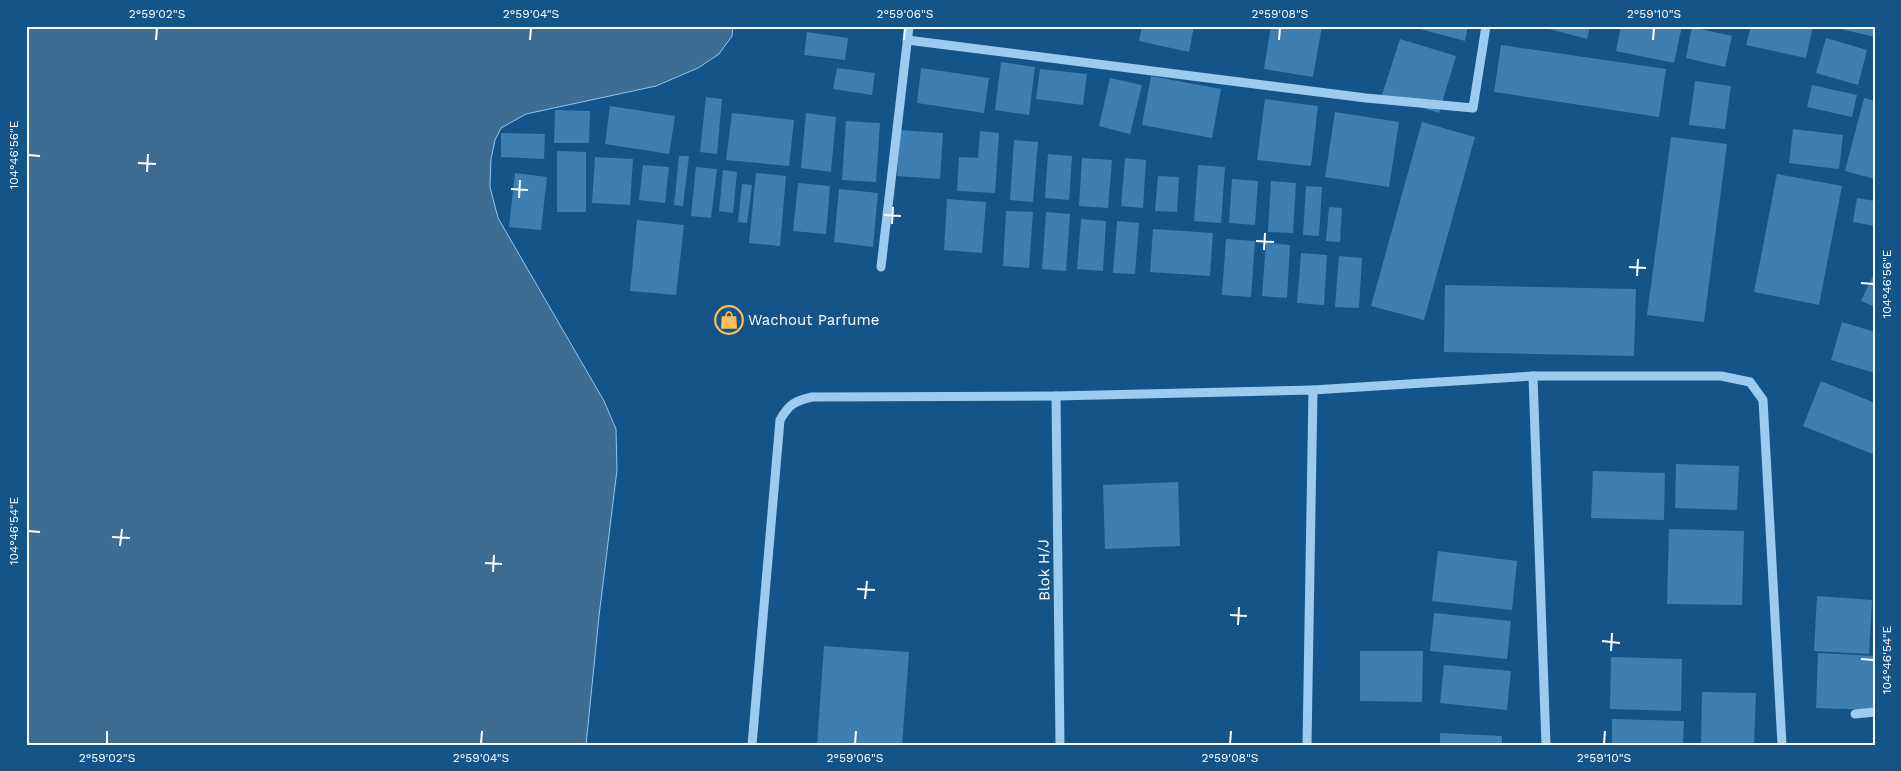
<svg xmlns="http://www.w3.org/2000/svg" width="1901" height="771" font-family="'Work Sans',sans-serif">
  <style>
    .water { fill: #3e6d94; stroke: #8ec7f2 }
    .building { fill: #3d7fb2 }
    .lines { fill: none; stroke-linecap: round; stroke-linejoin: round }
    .minor { stroke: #9ccbef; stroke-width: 9 }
    .ticks { fill: none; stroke: #fff; stroke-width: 2 }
    .labels { text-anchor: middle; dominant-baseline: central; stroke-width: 4; stroke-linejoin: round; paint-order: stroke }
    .poi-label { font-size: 15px; fill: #fff; stroke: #155489; text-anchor: start }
    .street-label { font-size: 15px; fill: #fff; stroke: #155489 }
    .neatline { fill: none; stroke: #fff; stroke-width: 2 }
    .ticks-label { font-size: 12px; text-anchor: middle; fill: #fff }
  </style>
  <rect width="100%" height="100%" fill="#155489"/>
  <path class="water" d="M 26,26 L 733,26 L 732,36 L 719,54 L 698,68 L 656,86 L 526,114 L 501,128 L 495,140 L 491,159 L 490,187 L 498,218 L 604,401 L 616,429 L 617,470 L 599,616 L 586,745 L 26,745 Z"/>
  <g class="building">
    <path d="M 1142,26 L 1194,26 L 1189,52 L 1139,41 Z"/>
    <path d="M 1271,26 L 1322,26 L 1313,77 L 1264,69 Z"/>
    <path d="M 1409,26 L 1468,26 L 1465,41 Z"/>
    <path d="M 1538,26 L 1590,26 L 1587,39 Z"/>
    <path d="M 1621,26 L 1682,26 L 1674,63 L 1616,51 Z"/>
    <path d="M 1751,26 L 1813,26 L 1806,58 L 1746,45 Z"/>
    <path d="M 1832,26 L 1875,26 L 1875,37 L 1832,27 Z"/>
    <path d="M 1692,27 L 1732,36 L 1725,67 L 1686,58 Z"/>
    <path d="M 807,32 L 848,38 L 845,60 L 804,55 Z"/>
    <path d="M 1826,38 L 1867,50 L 1858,85 L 1816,73 Z"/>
    <path d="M 1400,39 L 1456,56 L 1439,113 L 1382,95 Z"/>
    <path d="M 1501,45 L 1666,69 L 1659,117 L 1494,92 Z"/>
    <path d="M 1001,62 L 1035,67 L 1029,115 L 995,110 Z"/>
    <path d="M 837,68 L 875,73 L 872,95 L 833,89 Z"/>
    <path d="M 921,68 L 989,78 L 984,113 L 917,103 Z"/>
    <path d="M 1040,69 L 1087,74 L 1083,105 L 1036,99 Z"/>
    <path d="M 1151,76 L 1221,89 L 1212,138 L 1142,125 Z"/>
    <path d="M 1110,78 L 1142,85 L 1130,134 L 1099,126 Z"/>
    <path d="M 1695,81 L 1731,86 L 1725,129 L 1689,125 Z"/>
    <path d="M 1812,85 L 1857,95 L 1852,117 L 1807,107 Z"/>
    <path d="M 706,97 L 722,99 L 717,154 L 700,152 Z"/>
    <path d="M 1864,98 L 1875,101 L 1875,179 L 1845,171 Z"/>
    <path d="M 1265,99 L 1318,106 L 1311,166 L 1257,160 Z"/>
    <path d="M 610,106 L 675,116 L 669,154 L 605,144 Z"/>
    <path d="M 555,110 L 590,111 L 589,143 L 554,143 Z"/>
    <path d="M 1335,112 L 1399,122 L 1389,187 L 1325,177 Z"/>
    <path d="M 732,113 L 794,120 L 789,166 L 726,160 Z"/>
    <path d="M 806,113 L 836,117 L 831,172 L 801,168 Z"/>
    <path d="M 846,121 L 880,123 L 876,182 L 842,180 Z"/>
    <path d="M 1422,122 L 1475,137 L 1424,320 L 1371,306 Z"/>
    <path d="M 1793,129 L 1843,135 L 1839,169 L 1789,163 Z"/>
    <path d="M 900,130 L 943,133 L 940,179 L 897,176 Z"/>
    <path d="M 980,131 L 999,133 L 995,193 L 957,191 L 959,157 L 978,158 Z"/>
    <path d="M 501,133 L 545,134 L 544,159 L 501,157 Z"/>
    <path d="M 1671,137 L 1727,144 L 1704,322 L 1647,315 Z"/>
    <path d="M 1014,140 L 1038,142 L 1033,202 L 1010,200 Z"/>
    <path d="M 557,151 L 586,152 L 586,212 L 557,212 Z"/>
    <path d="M 1048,154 L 1072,156 L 1069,200 L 1045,198 Z"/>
    <path d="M 679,156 L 689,156 L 683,206 L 674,205 Z"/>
    <path d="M 595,157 L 633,159 L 630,205 L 592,203 Z"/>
    <path d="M 1082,158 L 1112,160 L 1108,208 L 1079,206 Z"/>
    <path d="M 1125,158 L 1146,160 L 1143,208 L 1121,206 Z"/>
    <path d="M 643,165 L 669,167 L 665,203 L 639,200 Z"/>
    <path d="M 1198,165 L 1225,167 L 1221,223 L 1194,221 Z"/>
    <path d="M 696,167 L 717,169 L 711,218 L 691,216 Z"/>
    <path d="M 723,170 L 737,172 L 733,213 L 719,211 Z"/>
    <path d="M 515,173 L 547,177 L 541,230 L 509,227 Z"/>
    <path d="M 756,173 L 786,176 L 780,246 L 749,243 Z"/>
    <path d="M 1777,174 L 1842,186 L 1819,305 L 1754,292 Z"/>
    <path d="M 1158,176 L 1179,177 L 1177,212 L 1155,211 Z"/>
    <path d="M 1232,179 L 1258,181 L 1255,225 L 1229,223 Z"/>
    <path d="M 1271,181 L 1296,183 L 1293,233 L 1268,232 Z"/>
    <path d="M 798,183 L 830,186 L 826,234 L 793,231 Z"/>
    <path d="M 742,184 L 752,185 L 747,223 L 738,222 Z"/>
    <path d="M 1306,186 L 1322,187 L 1319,236 L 1303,235 Z"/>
    <path d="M 839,189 L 878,193 L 873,247 L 834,242 Z"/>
    <path d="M 1857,198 L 1875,201 L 1875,226 L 1853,222 Z"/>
    <path d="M 947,199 L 986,202 L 982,253 L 944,250 Z"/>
    <path d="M 1329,207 L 1342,208 L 1340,242 L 1326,241 Z"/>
    <path d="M 1006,211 L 1033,212 L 1029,268 L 1003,266 Z"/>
    <path d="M 1046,212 L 1070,214 L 1066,271 L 1042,269 Z"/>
    <path d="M 1081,219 L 1106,221 L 1103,271 L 1077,269 Z"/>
    <path d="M 637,220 L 684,225 L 676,295 L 630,291 Z"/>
    <path d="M 1117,221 L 1139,223 L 1135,274 L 1113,273 Z"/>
    <path d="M 1153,229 L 1213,233 L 1210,276 L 1150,272 Z"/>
    <path d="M 1226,239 L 1255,241 L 1251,297 L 1222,295 Z"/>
    <path d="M 1266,243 L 1290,245 L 1287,298 L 1262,296 Z"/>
    <path d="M 1301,253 L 1327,255 L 1324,305 L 1297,303 Z"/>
    <path d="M 1339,256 L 1362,258 L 1359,308 L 1335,307 Z"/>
    <path d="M 1873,276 L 1875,277 L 1875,307 L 1861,301 Z"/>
    <path d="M 1445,285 L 1636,289 L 1634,356 L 1444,352 Z"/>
    <path d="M 1842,322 L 1875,332 L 1875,373 L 1831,360 Z"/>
    <path d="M 1821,381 L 1875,403 L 1875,455 L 1803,426 Z"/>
    <path d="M 1676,464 L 1739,466 L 1737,510 L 1675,508 Z"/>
    <path d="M 1593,471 L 1665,473 L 1664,520 L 1591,518 Z"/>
    <path d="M 1178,482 L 1180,546 L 1105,549 L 1103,485 Z"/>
    <path d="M 1669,529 L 1744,531 L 1742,605 L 1667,604 Z"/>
    <path d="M 1438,551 L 1517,561 L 1512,610 L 1432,601 Z"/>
    <path d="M 1817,596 L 1872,600 L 1869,654 L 1814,651 Z"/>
    <path d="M 1434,613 L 1511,621 L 1507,659 L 1430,651 Z"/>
    <path d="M 824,646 L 909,652 L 902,745 L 817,745 Z"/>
    <path d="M 1360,651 L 1423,651 L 1422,702 L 1360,701 Z"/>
    <path d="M 1818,653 L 1875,656 L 1875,710 L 1816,708 Z"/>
    <path d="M 1611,657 L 1682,659 L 1681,711 L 1610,709 Z"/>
    <path d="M 1444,665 L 1511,671 L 1507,710 L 1440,703 Z"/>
    <path d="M 1702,692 L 1756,693 L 1754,745 L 1701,745 Z"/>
    <path d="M 1612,719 L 1684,721 L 1683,745 L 1612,745 Z"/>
    <path d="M 1440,733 L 1502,736 L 1502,745 L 1440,745 Z"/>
  </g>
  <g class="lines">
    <g class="minor">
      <path d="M 907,40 L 1366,98 L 1473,108 L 1486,26"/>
      <path d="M 881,267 L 909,26"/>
      <path d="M 1533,376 L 1546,745"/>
      <path d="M 1313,390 L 1533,376 L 1721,376 L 1750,382 L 1763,400 L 1782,745"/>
      <path d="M 1056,396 L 1060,745"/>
      <path d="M 1855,714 L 1875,712"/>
      <path d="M 752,745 L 780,420 C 789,404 795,401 812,397 L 1056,396 L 1313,390 L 1307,745"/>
    </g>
  </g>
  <path class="ticks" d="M 156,40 L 157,28M 530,40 L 531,28M 904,40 L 905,28M 1279,40 L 1280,28M 1653,40 L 1654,28M 28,155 L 40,156M 138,163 L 156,164M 147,172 L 148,154M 511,189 L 528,190M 519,198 L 520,180M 884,215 L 901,216M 892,224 L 893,207M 1256,241 L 1274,242M 1264,250 L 1265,233M 1629,267 L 1646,268M 1637,276 L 1638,259M 1861,283 L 1874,284M 28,531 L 40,532M 112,537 L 130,538M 120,546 L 122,529M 485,563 L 502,564M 493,572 L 494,555M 857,589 L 875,590M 865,599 L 867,581M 1230,615 L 1247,616M 1238,625 L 1239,607M 1602,641 L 1620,643M 1611,651 L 1612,633M 1861,659 L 1874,660M 107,744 L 107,731M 481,744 L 482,731M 855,744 L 856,731M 1230,744 L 1231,731M 1604,744 L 1605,731"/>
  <defs>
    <symbol id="shop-ring" viewBox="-11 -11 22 22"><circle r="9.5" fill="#155489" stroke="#ffbd5a" stroke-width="1.5"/><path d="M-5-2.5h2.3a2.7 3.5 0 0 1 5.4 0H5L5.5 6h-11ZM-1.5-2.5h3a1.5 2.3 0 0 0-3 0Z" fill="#ffbd5a"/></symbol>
  </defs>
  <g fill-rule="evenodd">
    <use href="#shop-ring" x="713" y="304" width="32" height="32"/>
  </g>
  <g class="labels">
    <g class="poi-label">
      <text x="748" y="320">Wachout Parfume</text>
    </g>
    <g class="street-label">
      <text transform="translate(1044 570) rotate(-91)">Blok H/J</text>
    </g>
  </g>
  <rect width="1901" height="771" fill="none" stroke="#155489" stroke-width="55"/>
  <rect x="28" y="28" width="1846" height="716" class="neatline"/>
  <g class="ticks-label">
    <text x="157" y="18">2°59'02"S</text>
    <text x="531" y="18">2°59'04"S</text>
    <text x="905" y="18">2°59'06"S</text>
    <text x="1280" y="18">2°59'08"S</text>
    <text x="1654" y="18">2°59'10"S</text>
    <text transform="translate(14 155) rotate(-90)" y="4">104°46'56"E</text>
    <text transform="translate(1887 284) rotate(-90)" y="4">104°46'56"E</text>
    <text transform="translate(14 531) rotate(-90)" y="4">104°46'54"E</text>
    <text transform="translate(1887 660) rotate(-90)" y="4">104°46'54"E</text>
    <text x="107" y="762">2°59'02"S</text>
    <text x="481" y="762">2°59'04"S</text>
    <text x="855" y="762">2°59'06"S</text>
    <text x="1230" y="762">2°59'08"S</text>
    <text x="1604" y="762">2°59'10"S</text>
  </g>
</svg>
